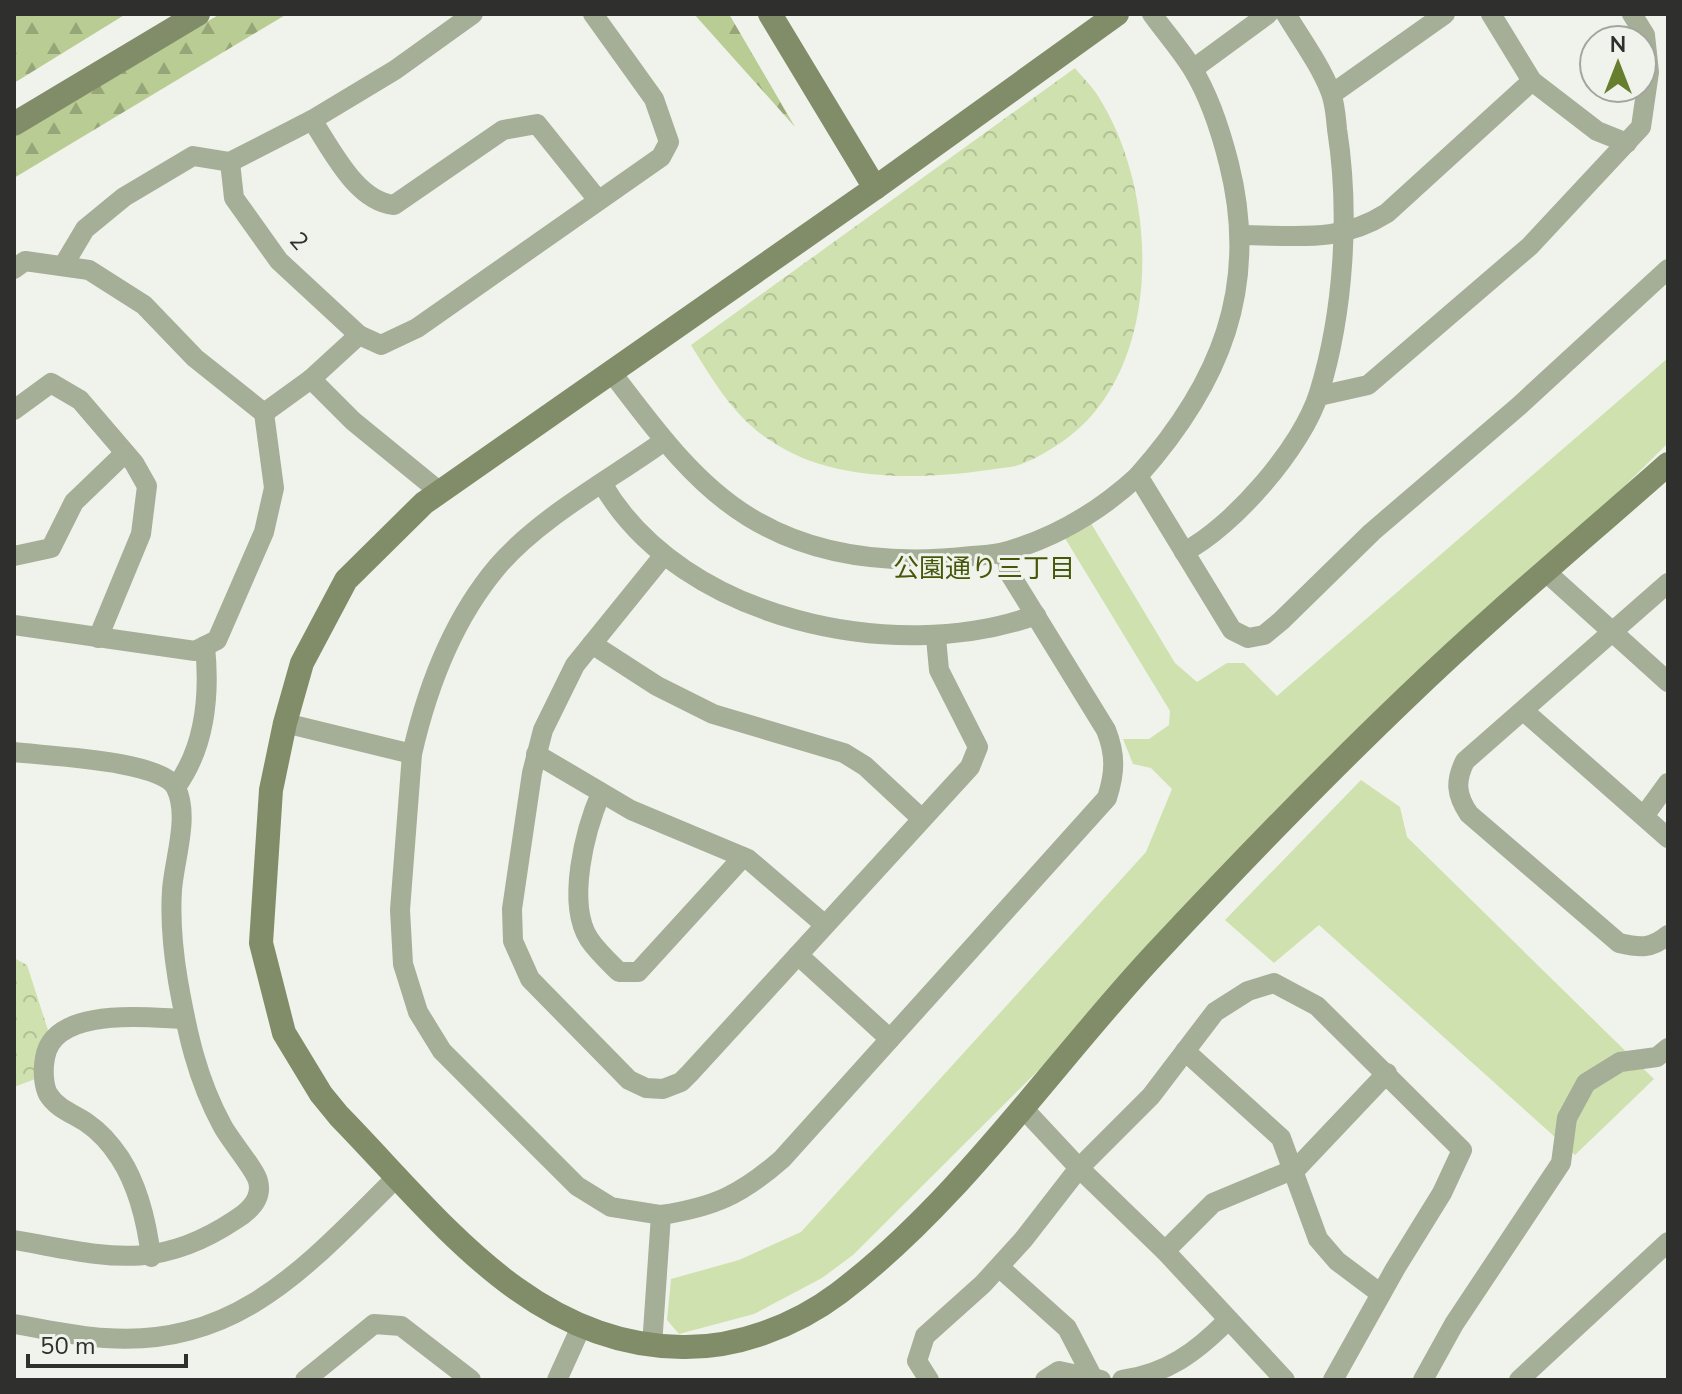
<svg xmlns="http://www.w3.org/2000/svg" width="1682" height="1394" font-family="'Nunito Sans','Noto Sans JP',sans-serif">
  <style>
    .forest { fill: url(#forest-firs) }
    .park { fill: url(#park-crowns) }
    .garden { fill: #cfe1ae }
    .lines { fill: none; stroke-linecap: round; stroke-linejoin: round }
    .street { stroke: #a5ae96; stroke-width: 20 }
    .secondary { stroke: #818d69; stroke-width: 24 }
    .labels { text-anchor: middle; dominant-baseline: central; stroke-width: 6; stroke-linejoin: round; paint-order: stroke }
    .street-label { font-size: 24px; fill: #2f302d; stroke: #f0f3eb }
    .neighbourhood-label { font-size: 26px; fill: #455709; stroke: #f0f3eb }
  </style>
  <defs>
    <pattern id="forest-firs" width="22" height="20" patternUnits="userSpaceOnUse" patternTransform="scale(2)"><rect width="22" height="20" fill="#b9cc93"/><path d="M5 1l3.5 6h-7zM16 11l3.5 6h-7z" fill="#97a678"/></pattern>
    <pattern id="park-crowns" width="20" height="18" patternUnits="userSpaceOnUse" patternTransform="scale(2)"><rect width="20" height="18" fill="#cfe1ae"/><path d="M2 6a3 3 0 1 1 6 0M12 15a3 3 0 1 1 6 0" fill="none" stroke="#b2c196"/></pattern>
  </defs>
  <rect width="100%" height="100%" fill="#f0f3eb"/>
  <g class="forest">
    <path d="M 14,14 L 126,14 L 14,83 Z"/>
    <path d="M 220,14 L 287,14 L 14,178 L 14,137 Z"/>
    <path d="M 694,14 L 729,14 L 795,127 Z"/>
  </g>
  <g class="park">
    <path d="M 1075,68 C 1082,77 1092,86 1098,96 C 1158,189 1165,362 1070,436 C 1057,446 1039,457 1024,463 C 1013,468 999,468 988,470 C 919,480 831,482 771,441 C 734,417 714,382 691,345 Z"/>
    <path d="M 14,958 L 27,965 L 48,1030 L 40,1045 L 38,1078 L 14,1087 Z"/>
  </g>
  <g class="garden">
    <path d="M 1668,358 L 1668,443 L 853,1255 L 822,1278 L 754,1314 L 679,1334 L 667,1320 L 671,1279 L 739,1260 L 801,1232 L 1146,852 L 1172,789 L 1151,768 L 1133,764 L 1123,739 L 1149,739 L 1169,725 L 1170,711 L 1063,535 L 1089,520 L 1175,663 L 1197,682 L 1227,663 L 1244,663 L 1277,696 Z"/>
    <path d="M 1361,780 L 1400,807 L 1407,837 L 1654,1079 L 1575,1155 L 1319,925 L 1274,963 L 1225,920 Z"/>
  </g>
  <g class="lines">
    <g class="street">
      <path d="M 1152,14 C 1165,32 1180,49 1192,68 C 1210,97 1221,132 1229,164 C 1260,287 1220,384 1138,476 L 1232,630 L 1248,638 L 1264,635 L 1281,621 L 1372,532 L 1519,406 L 1668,269"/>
      <path d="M 1491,14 L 1532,81 L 1597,131 L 1627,143"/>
      <path d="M 1193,69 L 1268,14"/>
      <path d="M 1332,94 L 1445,14"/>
      <path d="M 312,120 C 332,150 356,201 394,205 L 503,130 L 537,124 L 598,200"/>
      <path d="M 230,162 L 234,198 L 279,261 L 359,335"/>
      <path d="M 1240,235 C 1296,235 1338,244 1387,213 L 1532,81"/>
      <path d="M 63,266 L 85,229 L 124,197 L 193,156 L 230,162 L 312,120 L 395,70 L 473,14"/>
      <path d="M 14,269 L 25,261 L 89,270 L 144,305 L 195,358 L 264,413 L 274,488 L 264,532 L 217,640 L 195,651 L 14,625"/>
      <path d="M 612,373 C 652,425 692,482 749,517 C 817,559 895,565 972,556 C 984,555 997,555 1008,551 C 1056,537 1101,510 1138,476"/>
      <path d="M 311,379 L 359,335 L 381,345 L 417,328 L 661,157 L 669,142 L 654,99 L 593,14"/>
      <path d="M 1319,396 L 1368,385 L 1530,246 L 1641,127 L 1649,72 L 1645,35 L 1632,14"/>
      <path d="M 14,410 L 51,383 L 80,400 L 134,463 L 147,486 L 141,534 L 98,638"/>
      <path d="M 264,413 L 311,379 L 353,421 L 440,492"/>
      <path d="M 603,485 C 682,620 896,666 1036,615"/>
      <path d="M 1184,552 C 1233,527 1303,446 1319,393 C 1344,312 1350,212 1337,129 C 1336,118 1335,104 1331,93 C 1321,66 1301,39 1286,14"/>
      <path d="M 664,555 L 575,665 L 543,730 L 532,773 L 512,909 L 513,941 L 530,979 L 629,1080 L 646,1088 L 663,1089 L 681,1082 L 690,1073 L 970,767 L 978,747 L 939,670 L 936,638"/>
      <path d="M 14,556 L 51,548 L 74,502 L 125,453"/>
      <path d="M 1546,572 L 1668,682"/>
      <path d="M 1668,583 L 1465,761 C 1455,781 1456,795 1469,814 L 1619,943 C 1640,948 1651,949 1668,935"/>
      <path d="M 592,644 L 657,686 L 713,714 L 844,753 L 865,766 L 922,819"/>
      <path d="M 1525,712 L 1668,838"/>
      <path d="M 285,723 L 412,754 C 427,688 453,619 498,566 C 540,517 611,479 664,441"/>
      <path d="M 14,752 C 45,756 163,760 176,788 C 190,817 174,860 172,890 C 170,921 173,951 178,981 C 187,1032 197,1079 222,1125 C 229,1139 255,1169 258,1181 C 263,1199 248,1212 235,1220 C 154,1274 103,1255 14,1240"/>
      <path d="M 412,754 L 400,910 L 403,964 L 418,1012 L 442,1051 L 577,1186 L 611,1207 L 661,1215"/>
      <path d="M 536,754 L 631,810 L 748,859 L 825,925"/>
      <path d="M 176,787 C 205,747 210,695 205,646"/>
      <path d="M 601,793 C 585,830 566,903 589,939 C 597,951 609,962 619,972 L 638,972 L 743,857"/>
      <path d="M 1644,816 L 1668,783"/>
      <path d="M 798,955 L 890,1039"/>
      <path d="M 1185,1051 L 1281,1138 L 1318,1239 L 1337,1261 L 1381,1294"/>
      <path d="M 1023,1108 L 1079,1168 L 1165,1251 L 1285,1380"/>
      <path d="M 1165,1251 L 1213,1203 L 1297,1168 L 1387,1073"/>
      <path d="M 151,1257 C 147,1224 138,1186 120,1158 C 112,1146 99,1131 87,1123 C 74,1114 57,1109 48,1094 C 43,1084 43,1068 45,1058 C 53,1006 147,1018 185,1019"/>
      <path d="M 999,1267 L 1067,1328 L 1094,1380"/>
      <path d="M 14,1324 C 44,1329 74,1336 105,1338 C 240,1348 310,1262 398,1176"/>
      <path d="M 652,1346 L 661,1215 C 714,1207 741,1195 782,1159 L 1107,798 C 1115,773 1116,755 1106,730 L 1010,574 L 1005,552"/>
      <path d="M 305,1380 L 374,1324 L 401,1326 L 471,1380"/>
      <path d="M 557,1380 L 581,1327"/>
      <path d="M 929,1380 L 917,1361 L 925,1336 L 983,1284 L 1023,1240 L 1079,1168 L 1151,1096 L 1215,1012 L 1248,991 L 1274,983 L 1317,1006 L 1462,1150 L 1442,1193 L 1395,1269 L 1333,1380"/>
      <path d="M 1045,1380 L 1059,1371 L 1101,1380"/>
      <path d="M 1122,1380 C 1167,1374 1196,1352 1227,1321"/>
      <path d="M 1423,1380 L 1454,1324 L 1561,1163 L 1567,1118 L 1586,1083 L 1620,1062 L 1657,1057 L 1668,1048"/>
      <path d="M 1519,1380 L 1668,1242"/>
    </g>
    <g class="secondary">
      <path d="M 770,14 L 875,188 L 1117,14"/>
      <path d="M 14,124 L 198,14"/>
      <path d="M 875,188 L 424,503 L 346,580 L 302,663 L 285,723 L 271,790 L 261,943 L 284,1033 L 321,1094 L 339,1116 C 436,1215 530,1346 682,1347 C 737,1348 795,1326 839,1293 C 960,1201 1051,1066 1154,955 C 1237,866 1321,779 1409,695 C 1492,615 1581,541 1668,464"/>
    </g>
  </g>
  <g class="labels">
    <g class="street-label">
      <text transform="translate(299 241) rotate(49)">2</text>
    </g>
    <g class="neighbourhood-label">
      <text x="984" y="568">公園通り三丁目</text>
    </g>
  </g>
  <rect width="1682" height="1394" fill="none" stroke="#2f302d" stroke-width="32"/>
  <g transform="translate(1618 64)"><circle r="38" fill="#f0f3eb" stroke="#a3a59f" stroke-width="2"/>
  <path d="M0-6L14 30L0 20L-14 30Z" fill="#687e2f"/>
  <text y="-12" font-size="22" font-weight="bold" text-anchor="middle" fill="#2f302d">N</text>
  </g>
  <path d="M28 1354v12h158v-12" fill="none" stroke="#2f302d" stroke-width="4"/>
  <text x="40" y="1354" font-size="24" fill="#2f302d" stroke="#f0f3eb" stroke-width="6" paint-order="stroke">50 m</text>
</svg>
